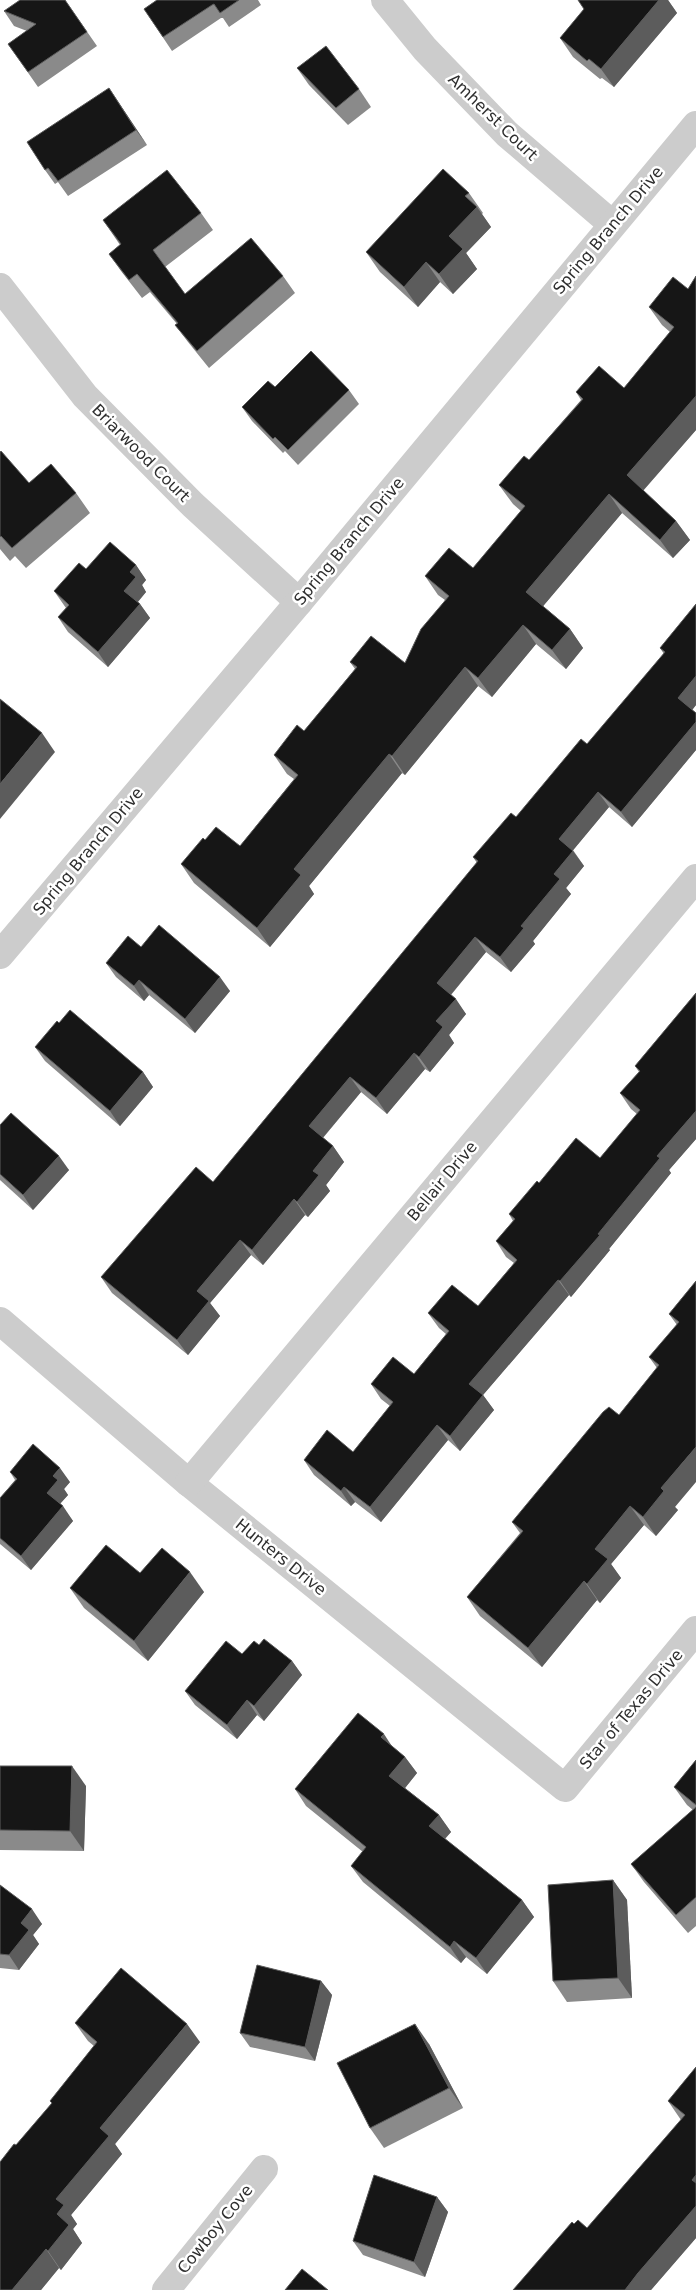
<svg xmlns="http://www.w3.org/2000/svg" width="696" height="2290" font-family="'DejaVu Sans',sans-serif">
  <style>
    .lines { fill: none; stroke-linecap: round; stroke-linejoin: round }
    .minor { stroke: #ccc; stroke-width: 28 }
    .wall { fill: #8a8a8a }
    .shaded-wall { fill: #5c5c5c }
    .building { fill: #161616; stroke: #5c5c5c }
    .labels { text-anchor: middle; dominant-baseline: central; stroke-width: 5; stroke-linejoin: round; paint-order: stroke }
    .street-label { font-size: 16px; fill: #2f2f2f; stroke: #fff }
  </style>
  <rect width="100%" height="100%" fill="#fff"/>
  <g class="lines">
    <g class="minor">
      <path d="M 385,0 L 425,49 L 507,134 L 612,224"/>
      <path d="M 0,287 L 85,396 L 193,505 L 299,602"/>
      <path d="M 0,955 L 299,602 L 696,125"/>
      <path d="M 0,1321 L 189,1483 L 565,1788 L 696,1630"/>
      <path d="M 189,1483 L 696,878"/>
      <path d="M 166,2290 L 264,2169"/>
    </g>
  </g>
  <g class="wall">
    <path d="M 65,0 L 97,46 L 38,87 L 8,44 L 27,31 L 14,26 L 4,11 Z"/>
    <path d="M 157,0 L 258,0 L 261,5 L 229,27 L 223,18 L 221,18 L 172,51 L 144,9 Z"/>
    <path d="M 578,0 L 668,0 L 677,13 L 614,87 L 602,78 L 600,79 L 573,57 L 560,38 L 584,9 Z"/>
    <path d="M 297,68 L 359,89 L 371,107 L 348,125 L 309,85 Z"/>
    <path d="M 109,88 L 147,145 L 68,196 L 58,182 L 55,184 L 45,170 Z"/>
    <path d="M 469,193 L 483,213 L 482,214 L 491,227 L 466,253 L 477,269 L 453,294 L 440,282 L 418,307 L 380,272 L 366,252 Z"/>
    <path d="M 201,213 L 213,230 L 165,267 L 185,294 L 283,276 L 295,293 L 209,368 L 188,342 L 175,325 L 177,324 L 150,292 L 142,298 L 121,271 L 109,254 L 120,245 L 103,220 Z"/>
    <path d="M 696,276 L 696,430 L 643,491 L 676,521 L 690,540 L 673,558 L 622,513 L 543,606 L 570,629 L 583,648 L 566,669 L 536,644 L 492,697 L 478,686 L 405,775 L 402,773 L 309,886 L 314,894 L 270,947 L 194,883 L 181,864 L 205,840 L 240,846 L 294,779 L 287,774 L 274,755 L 304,731 L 355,669 L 350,662 L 405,663 L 445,600 L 438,595 L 425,576 L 473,568 L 521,511 L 513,504 L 499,485 L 529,460 L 581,400 L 576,392 L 624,388 L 670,332 L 662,325 L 649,307 L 688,289 Z"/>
    <path d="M 275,387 L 349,390 L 359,404 L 298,465 L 285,451 L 283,453 L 252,421 L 242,407 Z"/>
    <path d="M 0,452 L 29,483 L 76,493 L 90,513 L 26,568 L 15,556 L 10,561 L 0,549 Z"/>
    <path d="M 136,565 L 146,580 L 142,585 L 146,592 L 138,602 L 140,604 L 150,618 L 108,667 L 68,632 L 58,617 L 66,608 L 54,591 L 86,569 Z"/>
    <path d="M 696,604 L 696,705 L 692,710 L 696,713 L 696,750 L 632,827 L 609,807 L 573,850 L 584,866 L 566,888 L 571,894 L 533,941 L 535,944 L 511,972 L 486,952 L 451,995 L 466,1014 L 449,1035 L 454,1043 L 430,1072 L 425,1069 L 387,1114 L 361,1092 L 323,1138 L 333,1146 L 344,1162 L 326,1185 L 330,1191 L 308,1217 L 305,1215 L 263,1265 L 251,1255 L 210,1303 L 220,1316 L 188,1355 L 112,1293 L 101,1277 L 213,1182 L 477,863 L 473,857 L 516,817 L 587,744 L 664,654 L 660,648 Z"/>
    <path d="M 141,947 L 230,991 L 195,1033 L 149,995 L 144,1001 L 116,977 L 106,963 Z"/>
    <path d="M 696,993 L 696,1139 L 669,1170 L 671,1173 L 609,1249 L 610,1250 L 571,1297 L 569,1295 L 483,1395 L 494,1410 L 460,1451 L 448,1440 L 381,1522 L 355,1502 L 351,1506 L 314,1475 L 304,1460 L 353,1452 L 390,1406 L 381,1399 L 371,1384 L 414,1374 L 446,1334 L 439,1328 L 428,1313 L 478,1306 L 514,1263 L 506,1257 L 496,1241 L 513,1221 L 509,1214 L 539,1183 L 600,1158 L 637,1114 L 631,1109 L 620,1093 L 639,1072 L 635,1066 Z"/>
    <path d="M 59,1023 L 143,1072 L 153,1087 L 120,1126 L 45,1061 L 35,1047 Z"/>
    <path d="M 0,1125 L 69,1170 L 33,1210 L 0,1180 Z"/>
    <path d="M 696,1281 L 675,1507 L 678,1510 L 656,1536 L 644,1525 L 611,1564 L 621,1578 L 600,1603 L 597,1600 L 542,1667 L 480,1616 L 467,1597 L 520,1533 L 512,1522 L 619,1415 L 657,1368 L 649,1357 L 677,1325 L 669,1314 Z"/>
    <path d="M 10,1472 L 70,1482 L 64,1489 L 68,1495 L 60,1504 L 73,1521 L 31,1570 L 0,1544 L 0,1498 L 15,1480 Z"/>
    <path d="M 140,1573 L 204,1592 L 148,1661 L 84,1608 L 70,1588 Z"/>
    <path d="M 259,1645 L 292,1661 L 302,1675 L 264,1721 L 257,1715 L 237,1739 L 195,1705 L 185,1691 L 242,1654 Z"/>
    <path d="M 391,1745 L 405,1757 L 417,1773 L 405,1788 L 439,1815 L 451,1832 L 445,1839 L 522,1900 L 534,1917 L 487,1974 L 466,1957 L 461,1963 L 363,1882 L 351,1866 L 363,1852 L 306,1806 L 295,1789 Z"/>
    <path d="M 696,1760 L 696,1926 L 688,1933 L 644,1882 L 631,1864 L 693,1810 L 687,1805 L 674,1787 Z"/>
    <path d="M 0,1766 L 86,1786 L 84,1851 L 0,1850 Z"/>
    <path d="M 613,1880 L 627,1900 L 632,1998 L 567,2002 L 553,1981 Z"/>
    <path d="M 0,1885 L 42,1924 L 33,1935 L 39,1944 L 19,1970 L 0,1968 Z"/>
    <path d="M 321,1981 L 332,1995 L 315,2061 L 250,2047 L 240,2033 Z"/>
    <path d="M 75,2023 L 200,2042 L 115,2144 L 122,2154 L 71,2215 L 77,2224 L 73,2229 L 82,2243 L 61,2270 L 59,2268 L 41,2290 L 0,2290 L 16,2145 L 52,2103 L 50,2101 L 94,2046 L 88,2041 Z"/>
    <path d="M 429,2044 L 463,2108 L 384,2148 L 370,2128 Z"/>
    <path d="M 696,2067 L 696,2238 L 651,2290 L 513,2290 L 574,2224 L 587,2228 L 681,2120 L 668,2101 Z"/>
    <path d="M 437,2197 L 448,2212 L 425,2277 L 363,2255 L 353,2241 Z"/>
  </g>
  <g class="shaded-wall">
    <path d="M 659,0 L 668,0 L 677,13 L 614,87 L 601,69 Z"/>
    <path d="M 109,88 L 147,145 L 136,130 Z"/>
    <path d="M 477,207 L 491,227 L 466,253 L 477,269 L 453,294 L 439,274 L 449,236 Z"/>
    <path d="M 426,262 L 440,282 L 418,307 L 404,287 Z"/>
    <path d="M 696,396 L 696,430 L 640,494 L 627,475 Z"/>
    <path d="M 609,494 L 622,513 L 539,611 L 526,592 Z"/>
    <path d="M 676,521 L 690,540 L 673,558 L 660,540 Z"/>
    <path d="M 136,565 L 146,580 L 142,585 L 146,592 L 135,605 L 124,591 L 130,572 Z"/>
    <path d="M 140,604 L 150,618 L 108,667 L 98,652 Z"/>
    <path d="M 523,625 L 536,644 L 492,697 L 478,678 Z"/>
    <path d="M 570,629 L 583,648 L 566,669 L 552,650 Z"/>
    <path d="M 465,667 L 478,686 L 405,775 L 392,756 Z"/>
    <path d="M 696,676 L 696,705 L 689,714 L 678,698 Z"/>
    <path d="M 696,722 L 696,750 L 632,827 L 621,812 Z"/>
    <path d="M 42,733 L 55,752 L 0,819 L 0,784 Z"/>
    <path d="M 389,754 L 402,773 L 309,886 L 314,894 L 270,947 L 257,928 L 294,869 Z"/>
    <path d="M 598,792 L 609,807 L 570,854 L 559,839 Z"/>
    <path d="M 573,851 L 584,866 L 566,888 L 571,894 L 533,941 L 535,944 L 511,972 L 500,957 L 521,926 L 554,874 Z"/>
    <path d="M 475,937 L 486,952 L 448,998 L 437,983 Z"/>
    <path d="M 220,977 L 230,991 L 195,1033 L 185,1019 Z"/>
    <path d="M 139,980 L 149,995 L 144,1001 L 134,986 Z"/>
    <path d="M 456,999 L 466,1014 L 449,1035 L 454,1043 L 430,1072 L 419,1057 L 436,1021 Z"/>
    <path d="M 414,1053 L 425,1069 L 387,1114 L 376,1098 Z"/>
    <path d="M 143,1072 L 153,1087 L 120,1126 L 110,1111 Z"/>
    <path d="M 350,1077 L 361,1092 L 320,1141 L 309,1126 Z"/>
    <path d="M 696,1111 L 696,1139 L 669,1170 L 671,1173 L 609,1249 L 610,1250 L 571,1297 L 560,1281 L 657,1156 Z"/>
    <path d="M 333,1146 L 344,1162 L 326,1185 L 330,1191 L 308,1217 L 297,1202 L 313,1171 Z"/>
    <path d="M 59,1156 L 69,1170 L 33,1210 L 23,1195 Z"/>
    <path d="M 294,1199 L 305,1215 L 263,1265 L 252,1250 Z"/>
    <path d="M 240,1240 L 251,1255 L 210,1303 L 220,1316 L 188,1355 L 177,1340 L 197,1291 Z"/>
    <path d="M 558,1280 L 569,1295 L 483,1395 L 494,1410 L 460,1451 L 450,1436 L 469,1384 Z"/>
    <path d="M 437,1425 L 448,1440 L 381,1522 L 370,1507 Z"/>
    <path d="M 696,1447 L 696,1482 L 675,1507 L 678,1510 L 656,1536 L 643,1517 L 661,1488 Z"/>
    <path d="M 60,1468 L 70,1482 L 64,1489 L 68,1495 L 57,1507 L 47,1493 L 53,1476 Z"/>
    <path d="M 344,1487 L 355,1502 L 351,1506 L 341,1491 Z"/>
    <path d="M 63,1506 L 73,1521 L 31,1570 L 21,1556 Z"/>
    <path d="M 630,1506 L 644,1525 L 611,1564 L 621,1578 L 600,1603 L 587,1584 L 595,1549 Z"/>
    <path d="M 190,1572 L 204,1592 L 148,1661 L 134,1641 Z"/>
    <path d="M 584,1581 L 597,1600 L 542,1667 L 528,1648 Z"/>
    <path d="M 292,1661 L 302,1675 L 264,1721 L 254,1706 Z"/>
    <path d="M 247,1700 L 257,1715 L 237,1739 L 227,1725 Z"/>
    <path d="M 384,1734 L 395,1751 L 381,1737 Z"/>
    <path d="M 405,1757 L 417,1773 L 401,1793 L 389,1776 Z"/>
    <path d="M 72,1766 L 86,1786 L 84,1851 L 70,1831 Z"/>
    <path d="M 439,1815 L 451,1832 L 441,1843 L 429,1826 Z"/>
    <path d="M 613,1880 L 627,1900 L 632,1998 L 618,1978 Z"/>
    <path d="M 522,1900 L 534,1917 L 487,1974 L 476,1958 Z"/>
    <path d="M 32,1909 L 42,1924 L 33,1935 L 39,1944 L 19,1970 L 9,1955 L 21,1923 Z"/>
    <path d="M 454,1941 L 466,1957 L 461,1963 L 450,1947 Z"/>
    <path d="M 321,1981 L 332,1995 L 315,2061 L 305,2047 Z"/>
    <path d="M 187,2024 L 200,2042 L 115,2144 L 122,2154 L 71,2215 L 77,2224 L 73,2229 L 82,2243 L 61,2270 L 48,2251 L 57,2214 L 56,2199 L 100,2128 Z"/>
    <path d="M 415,2024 L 429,2044 L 463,2108 L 449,2088 Z"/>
    <path d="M 696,2175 L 696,2185 L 692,2180 Z"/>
    <path d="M 437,2197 L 448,2212 L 425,2277 L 414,2262 Z"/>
    <path d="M 696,2206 L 696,2238 L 651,2290 L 625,2290 L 638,2273 Z"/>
    <path d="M 46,2249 L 59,2268 L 41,2290 L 12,2290 Z"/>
  </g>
  <g class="building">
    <path d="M 20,0 L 65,0 L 87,32 L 28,72 L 8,44 L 36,24 L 4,11 Z"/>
    <path d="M 157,0 L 239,0 L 220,13 L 214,4 L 212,5 L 163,37 L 144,9 Z"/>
    <path d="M 578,0 L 659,0 L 601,69 L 589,59 L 587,61 L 560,38 L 584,9 Z"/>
    <path d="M 326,46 L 359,89 L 336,108 L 297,68 Z"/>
    <path d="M 109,88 L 136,130 L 58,181 L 48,168 L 45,170 L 27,142 Z"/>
    <path d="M 443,169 L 469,193 L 465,196 L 477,207 L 449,236 L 463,249 L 439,274 L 426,262 L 404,287 L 366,252 Z"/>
    <path d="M 167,170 L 201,213 L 153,250 L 185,294 L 251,238 L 283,276 L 197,351 L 175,325 L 178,323 L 137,274 L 129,280 L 109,254 L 121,244 L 103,220 Z"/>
    <path d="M 696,276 L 696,396 L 627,475 L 676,521 L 660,540 L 609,494 L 526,592 L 570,629 L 552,650 L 523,625 L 478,678 L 465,667 L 392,756 L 389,754 L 294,869 L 301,875 L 257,928 L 181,864 L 203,838 L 205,840 L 216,827 L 240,846 L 298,775 L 274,755 L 297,725 L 304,731 L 357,667 L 350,662 L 371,636 L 405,663 L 421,629 L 449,596 L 425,576 L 449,548 L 473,568 L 525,506 L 499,485 L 524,456 L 529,460 L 583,399 L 576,392 L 599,366 L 624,388 L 674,327 L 649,307 L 673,277 L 688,289 Z"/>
    <path d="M 311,351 L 349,390 L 288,450 L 275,437 L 273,439 L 242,407 L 268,381 L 275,387 Z"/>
    <path d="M 1,451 L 29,483 L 51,464 L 76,493 L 12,548 L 1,536 L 0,537 L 0,452 Z"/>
    <path d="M 110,542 L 136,565 L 130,572 L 136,577 L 124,591 L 140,604 L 98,652 L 58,617 L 69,605 L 54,591 L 79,563 L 86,569 Z"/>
    <path d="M 696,604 L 696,676 L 678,698 L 696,713 L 696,722 L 621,812 L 598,792 L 559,839 L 573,851 L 554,874 L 560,879 L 521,926 L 524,928 L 500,957 L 475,937 L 437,983 L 456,999 L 436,1021 L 443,1027 L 419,1057 L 414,1053 L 376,1098 L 350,1077 L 309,1126 L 333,1146 L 313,1171 L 319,1175 L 297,1202 L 294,1199 L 252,1250 L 240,1240 L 197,1291 L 209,1301 L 177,1340 L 101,1277 L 196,1167 L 213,1182 L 478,861 L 473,857 L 511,813 L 516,817 L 581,739 L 587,744 L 665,652 L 660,648 Z"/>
    <path d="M 0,699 L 42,733 L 0,784 Z"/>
    <path d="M 159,925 L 220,977 L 185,1019 L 139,980 L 134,986 L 106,963 L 128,936 L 141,947 Z"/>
    <path d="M 696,993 L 696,1111 L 657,1156 L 660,1158 L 598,1234 L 600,1235 L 560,1281 L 558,1280 L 469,1384 L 483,1395 L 450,1436 L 437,1425 L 370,1507 L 344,1487 L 341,1491 L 304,1460 L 327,1430 L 353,1452 L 393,1402 L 371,1384 L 393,1357 L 414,1374 L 449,1331 L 428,1313 L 452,1285 L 478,1306 L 517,1260 L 496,1241 L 515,1219 L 509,1214 L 537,1181 L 539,1183 L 576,1138 L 600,1158 L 640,1110 L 620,1093 L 640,1071 L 635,1066 Z"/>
    <path d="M 70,1010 L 143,1072 L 110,1111 L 35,1047 L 57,1021 L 59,1023 Z"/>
    <path d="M 11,1113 L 59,1156 L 23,1195 L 0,1174 L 0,1125 Z"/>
    <path d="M 696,1281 L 696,1447 L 661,1488 L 664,1491 L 643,1517 L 630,1506 L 595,1549 L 608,1559 L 587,1584 L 584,1581 L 528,1648 L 467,1597 L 523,1531 L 512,1522 L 603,1412 L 609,1407 L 619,1415 L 659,1365 L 649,1357 L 679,1322 L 669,1314 Z"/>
    <path d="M 33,1444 L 60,1468 L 53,1476 L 58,1480 L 47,1493 L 63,1506 L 21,1556 L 0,1538 L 0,1498 L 17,1479 L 10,1472 Z"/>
    <path d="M 106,1545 L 140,1573 L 162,1548 L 190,1572 L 134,1641 L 70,1588 Z"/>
    <path d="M 264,1639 L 292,1661 L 254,1706 L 247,1700 L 227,1725 L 185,1691 L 226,1641 L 242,1654 L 254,1641 L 259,1645 Z"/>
    <path d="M 358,1713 L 384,1734 L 381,1737 L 405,1757 L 389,1776 L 439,1815 L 429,1826 L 522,1900 L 476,1958 L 454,1941 L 450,1947 L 351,1866 L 366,1847 L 295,1789 Z"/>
    <path d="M 696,1760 L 696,1805 L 674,1787 Z"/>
    <path d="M 0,1766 L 72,1766 L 70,1831 L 0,1830 Z"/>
    <path d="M 696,1807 L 696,1897 L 676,1915 L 631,1864 Z"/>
    <path d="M 613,1880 L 618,1978 L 553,1981 L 548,1885 Z"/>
    <path d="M 0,1885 L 32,1909 L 21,1923 L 29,1930 L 9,1955 L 0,1954 Z"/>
    <path d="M 257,1965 L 321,1981 L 305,2047 L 240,2033 Z"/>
    <path d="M 121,1968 L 187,2024 L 100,2128 L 109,2136 L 56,2199 L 64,2205 L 57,2214 L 69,2225 L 48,2251 L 46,2249 L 12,2290 L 0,2290 L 0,2162 L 14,2144 L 16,2145 L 52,2103 L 50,2101 L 97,2042 L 75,2023 Z"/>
    <path d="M 415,2024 L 449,2088 L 370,2128 L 337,2063 Z"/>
    <path d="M 696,2067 L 696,2175 L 692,2180 L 696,2183 L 696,2206 L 638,2273 L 625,2290 L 513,2290 L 572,2222 L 574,2224 L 578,2220 L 587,2228 L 685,2115 L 668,2101 Z"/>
    <path d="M 374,2175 L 437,2197 L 414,2262 L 353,2241 Z"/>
    <path d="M 302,2269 L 328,2290 L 285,2290 Z"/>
  </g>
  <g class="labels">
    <g class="street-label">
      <text transform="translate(493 117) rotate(44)">Amherst Court</text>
      <text transform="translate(608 230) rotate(-50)">Spring Branch Drive</text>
      <text transform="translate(141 453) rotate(45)">Briarwood Court</text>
      <text transform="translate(349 541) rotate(-50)">Spring Branch Drive</text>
      <text transform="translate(88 851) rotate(-50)">Spring Branch Drive</text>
      <text transform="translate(442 1181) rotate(-50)">Bellair Drive</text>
      <text transform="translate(281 1557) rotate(39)">Hunters Drive</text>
      <text transform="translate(631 1709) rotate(-50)">Star of Texas Drive</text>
      <text transform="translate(215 2229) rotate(-51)">Cowboy Cove</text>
    </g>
  </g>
</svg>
